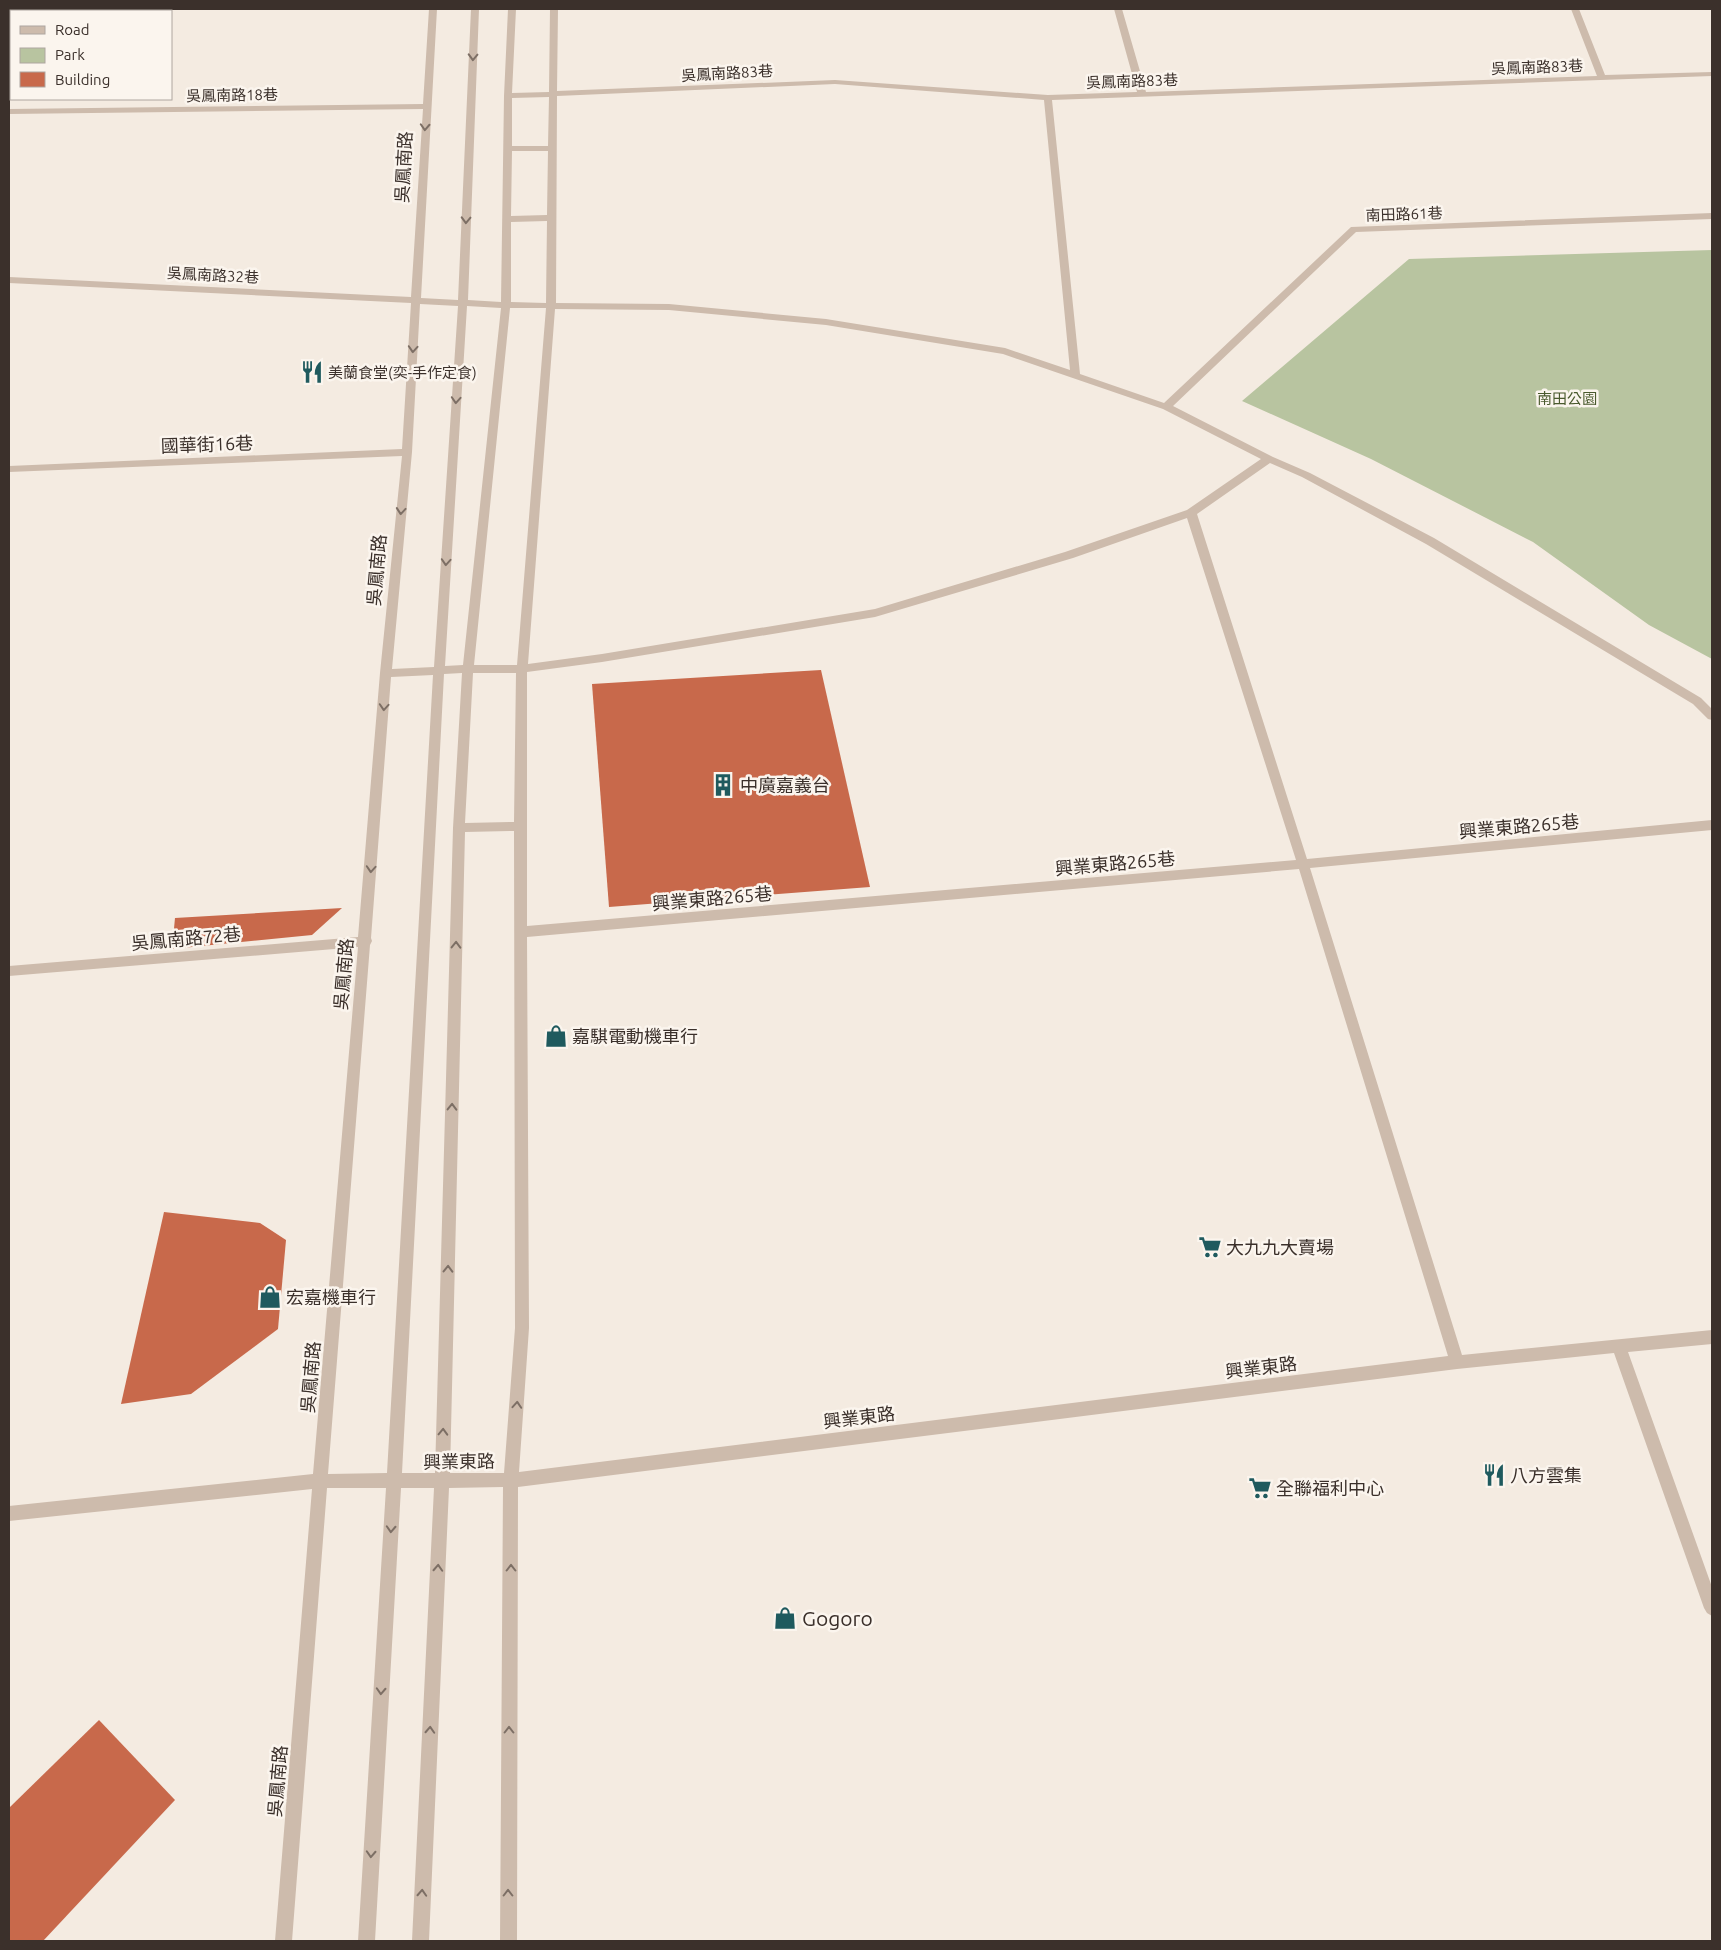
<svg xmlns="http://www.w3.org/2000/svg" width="1721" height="1950" font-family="Ubuntu,'Noto Sans TC',sans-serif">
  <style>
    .green { fill: #b8c4a0 }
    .building { fill: #c8694b }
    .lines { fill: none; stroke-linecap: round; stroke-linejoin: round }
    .minor { fill: #cdbbac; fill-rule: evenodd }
    .oneway { stroke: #7d6f65 }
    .labels { text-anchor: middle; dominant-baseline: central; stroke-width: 5; stroke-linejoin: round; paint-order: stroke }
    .far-street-label { font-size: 15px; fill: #3b302b; stroke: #fbf5ee }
    .far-poi-label { font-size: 15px; fill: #3b302b; stroke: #fbf5ee; text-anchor: start }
    .far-park-label { font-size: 15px; fill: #4a5a2e; stroke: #fbf5ee }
    .street-label { font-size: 18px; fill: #3b302b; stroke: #fbf5ee }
    .poi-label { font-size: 18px; fill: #3b302b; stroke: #fbf5ee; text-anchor: start }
    .near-poi-label { font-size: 21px; fill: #3b302b; stroke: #fbf5ee; text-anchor: start }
  </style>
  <rect width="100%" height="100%" fill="#f4ebe1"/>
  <path class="green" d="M 1712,250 L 1712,659 L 1649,625 L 1533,542 L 1371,459 L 1242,401 L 1409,259 Z"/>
  <g class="building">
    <path d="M 821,670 L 870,887 L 609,907 L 592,684 Z"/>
    <path d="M 342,908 L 312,935 L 172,949 L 175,918 Z"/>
    <path d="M 164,1212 L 260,1223 L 286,1240 L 278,1329 L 191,1394 L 121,1404 Z"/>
    <path d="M 99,1720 L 175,1800 L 43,1941 L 9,1941 L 9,1808 Z"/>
  </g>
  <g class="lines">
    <g class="minor">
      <path d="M 26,9 L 34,9 L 33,11 L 25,11 Z"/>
      <path d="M 429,9 L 437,9 L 421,298 L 458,300 L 471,9 L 479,9 L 468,300 L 501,302 L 504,96 L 508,9 L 516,9 L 512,93 L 549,92 L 550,9 L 558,9 L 557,91 L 835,80 L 1048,95 L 1137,92 L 1114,9 L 1122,9 L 1146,92 L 1597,76 L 1571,9 L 1579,9 L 1605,75 L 1712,72 L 1712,76 L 1052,100 L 1080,374 L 1164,403 L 1351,227 L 1712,213 L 1712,219 L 1356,232 L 1173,406 L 1273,457 L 1310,473 L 1434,538 L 1701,698 L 1712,709 L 1712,720 L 1708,719 L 1693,704 L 1426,544 L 1302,477 L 1270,463 L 1197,514 L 1307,859 L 1712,820 L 1712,830 L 1310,868 L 1462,1355 L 1712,1330 L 1712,1344 L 1628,1352 L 1712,1587 L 1712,1616 L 1707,1613 L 1704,1608 L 1614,1353 L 1457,1369 L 518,1487 L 517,1941 L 500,1941 L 503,1487 L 449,1488 L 429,1941 L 412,1941 L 434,1488 L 401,1488 L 375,1941 L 358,1941 L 386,1488 L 327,1488 L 292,1941 L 275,1941 L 312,1489 L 9,1521 L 9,1506 L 313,1474 L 358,947 L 9,976 L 9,966 L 358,937 L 380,673 L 402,456 L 9,472 L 9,466 L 402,449 L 411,303 L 9,283 L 9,277 L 411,297 L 423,109 L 9,114 L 9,109 L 423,104 ZM 835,84 L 1044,100 L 1070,370 L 1005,348 L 826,319 L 669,304 L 556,303 L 557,96 ZM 549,97 L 548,146 L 512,146 L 512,98 ZM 512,151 L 548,151 L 547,215 L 511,216 ZM 547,221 L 546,303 L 511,302 L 511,222 ZM 420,304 L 458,306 L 434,667 L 392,669 L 412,452 ZM 467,306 L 501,308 L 463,665 L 445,666 ZM 510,308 L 546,308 L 517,665 L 474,665 ZM 555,309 L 669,310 L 826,325 L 1003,354 L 1163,409 L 1261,459 L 1187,510 L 1065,552 L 875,609 L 602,654 L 528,664 ZM 1187,518 L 1296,860 L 527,926 L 527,672 L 602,662 L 875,617 L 1073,558 ZM 462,673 L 453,828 L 435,1473 L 402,1473 L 444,674 ZM 473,673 L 516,673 L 514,822 L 465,823 ZM 433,675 L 387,1473 L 328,1474 L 370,945 L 372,941 L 371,938 L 391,677 ZM 514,831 L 515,1328 L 504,1473 L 450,1473 L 465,832 ZM 1299,869 L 1448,1356 L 519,1472 L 529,1328 L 527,937 Z"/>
      <rect x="9" y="51" width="2" height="10"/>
    </g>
  </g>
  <defs><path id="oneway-chevron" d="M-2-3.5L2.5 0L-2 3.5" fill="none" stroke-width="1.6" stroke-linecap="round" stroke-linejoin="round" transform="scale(1.25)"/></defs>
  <g class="oneway">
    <use href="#oneway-chevron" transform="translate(473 57) rotate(92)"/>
    <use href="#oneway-chevron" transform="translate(425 127) rotate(93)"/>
    <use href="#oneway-chevron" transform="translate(466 220) rotate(92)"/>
    <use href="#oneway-chevron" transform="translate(413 349) rotate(94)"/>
    <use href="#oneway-chevron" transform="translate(456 400) rotate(94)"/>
    <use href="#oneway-chevron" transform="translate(401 511) rotate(95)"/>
    <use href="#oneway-chevron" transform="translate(446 562) rotate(94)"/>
    <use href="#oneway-chevron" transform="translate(384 707) rotate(94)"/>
    <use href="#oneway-chevron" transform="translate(371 869) rotate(94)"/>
    <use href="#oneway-chevron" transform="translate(456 945) rotate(-89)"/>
    <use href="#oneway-chevron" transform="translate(452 1107) rotate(-89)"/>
    <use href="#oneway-chevron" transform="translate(448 1269) rotate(-89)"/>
    <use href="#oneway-chevron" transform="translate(517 1405) rotate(-86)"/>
    <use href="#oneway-chevron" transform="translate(443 1432) rotate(-88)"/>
    <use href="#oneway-chevron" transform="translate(391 1529) rotate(93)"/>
    <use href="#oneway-chevron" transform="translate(438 1568) rotate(-87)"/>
    <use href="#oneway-chevron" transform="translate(511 1568) rotate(-90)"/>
    <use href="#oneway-chevron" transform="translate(381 1691) rotate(93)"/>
    <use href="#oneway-chevron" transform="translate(430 1730) rotate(-87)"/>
    <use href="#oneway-chevron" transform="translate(509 1730) rotate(-90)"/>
    <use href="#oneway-chevron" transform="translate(371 1854) rotate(93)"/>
    <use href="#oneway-chevron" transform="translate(422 1893) rotate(-87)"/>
    <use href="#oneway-chevron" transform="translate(508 1893) rotate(-90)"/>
  </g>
  <defs>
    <symbol id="restaurant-bare" viewBox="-9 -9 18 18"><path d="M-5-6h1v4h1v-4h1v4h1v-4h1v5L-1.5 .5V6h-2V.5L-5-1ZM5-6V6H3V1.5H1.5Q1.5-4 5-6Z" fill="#1f5a5e" stroke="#fbf5ee" stroke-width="2.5" paint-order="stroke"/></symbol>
    <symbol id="building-bare" viewBox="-9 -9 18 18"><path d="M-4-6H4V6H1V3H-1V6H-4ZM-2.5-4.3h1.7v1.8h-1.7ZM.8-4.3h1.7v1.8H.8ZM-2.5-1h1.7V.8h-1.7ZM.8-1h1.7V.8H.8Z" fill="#1f5a5e" stroke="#fbf5ee" stroke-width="2.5" paint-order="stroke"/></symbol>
    <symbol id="shop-bare" viewBox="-9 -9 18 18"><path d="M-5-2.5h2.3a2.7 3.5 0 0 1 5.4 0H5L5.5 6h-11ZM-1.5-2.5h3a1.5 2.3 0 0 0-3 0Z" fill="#1f5a5e" stroke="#fbf5ee" stroke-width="2.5" paint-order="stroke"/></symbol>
    <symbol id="supermarket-bare" viewBox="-9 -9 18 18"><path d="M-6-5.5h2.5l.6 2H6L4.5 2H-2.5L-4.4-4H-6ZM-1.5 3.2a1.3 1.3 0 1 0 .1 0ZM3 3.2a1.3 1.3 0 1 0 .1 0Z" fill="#1f5a5e" stroke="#fbf5ee" stroke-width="2.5" paint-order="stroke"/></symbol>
  </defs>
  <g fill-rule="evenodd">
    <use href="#restaurant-bare" x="296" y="356" width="32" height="32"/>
    <use href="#building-bare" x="707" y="769" width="32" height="32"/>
    <use href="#shop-bare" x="540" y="1020" width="32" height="32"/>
    <use href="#supermarket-bare" x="1194" y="1231" width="32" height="32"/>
    <use href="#shop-bare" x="254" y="1281" width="32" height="32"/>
    <use href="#restaurant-bare" x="1478" y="1459" width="32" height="32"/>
    <use href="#supermarket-bare" x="1244" y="1472" width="32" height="32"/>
    <use href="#shop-bare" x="769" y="1602" width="32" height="32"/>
  </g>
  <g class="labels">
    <g class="far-street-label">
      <text transform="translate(1537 67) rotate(-2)">吳鳳南路83巷</text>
      <text transform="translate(727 73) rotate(-3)">吳鳳南路83巷</text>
      <text transform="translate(1132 81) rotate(-2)">吳鳳南路83巷</text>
      <text transform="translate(232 95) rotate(-1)">吳鳳南路18巷</text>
      <text transform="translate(1404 214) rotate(-2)">南田路61巷</text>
      <text transform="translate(213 275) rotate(3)">吳鳳南路32巷</text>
    </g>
    <g class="far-poi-label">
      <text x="328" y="372">美蘭食堂(奕-手作定食)</text>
    </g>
    <g class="far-park-label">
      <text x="1567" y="398">南田公園</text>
    </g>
    <g class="street-label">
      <text transform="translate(403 167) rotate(-87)">吳鳳南路</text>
      <text transform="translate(207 444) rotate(-2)">國華街16巷</text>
      <text transform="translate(376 570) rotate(-85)">吳鳳南路</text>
      <text transform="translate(1519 826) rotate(-5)">興業東路265巷</text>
      <text transform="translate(1115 863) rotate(-5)">興業東路265巷</text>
      <text transform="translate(712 898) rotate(-5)">興業東路265巷</text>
      <text transform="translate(186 938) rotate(-5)">吳鳳南路72巷</text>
      <text transform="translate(343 974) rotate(-85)">吳鳳南路</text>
      <text transform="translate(1261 1367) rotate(-7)">興業東路</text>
      <text transform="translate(310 1377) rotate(-85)">吳鳳南路</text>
      <text transform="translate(859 1417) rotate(-7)">興業東路</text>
      <text transform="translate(459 1461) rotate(-1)">興業東路</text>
      <text transform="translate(277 1781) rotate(-85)">吳鳳南路</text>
    </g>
    <g class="poi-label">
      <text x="740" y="785">中廣嘉義台</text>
      <text x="572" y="1036">嘉騏電動機車行</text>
      <text x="1226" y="1247">大九九大賣場</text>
      <text x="286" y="1297">宏嘉機車行</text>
      <text x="1510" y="1475">八方雲集</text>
      <text x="1276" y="1488">全聯福利中心</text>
    </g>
    <g class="near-poi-label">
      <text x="802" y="1618">Gogoro</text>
    </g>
  </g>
  <rect width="1721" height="1950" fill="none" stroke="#3b302b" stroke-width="20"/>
  <rect x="10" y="10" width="162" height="90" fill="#fbf5ee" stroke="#aea6a0"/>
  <rect x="20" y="26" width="25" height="8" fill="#cdbbac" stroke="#aea6a0"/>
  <text x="55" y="35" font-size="15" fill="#3b302b">Road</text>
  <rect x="20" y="48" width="25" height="15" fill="#b8c4a0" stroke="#aea6a0"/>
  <text x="55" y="60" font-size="15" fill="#3b302b">Park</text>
  <rect x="20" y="72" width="25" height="15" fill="#c8694b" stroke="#aea6a0"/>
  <text x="55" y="85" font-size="15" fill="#3b302b">Building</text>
</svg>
